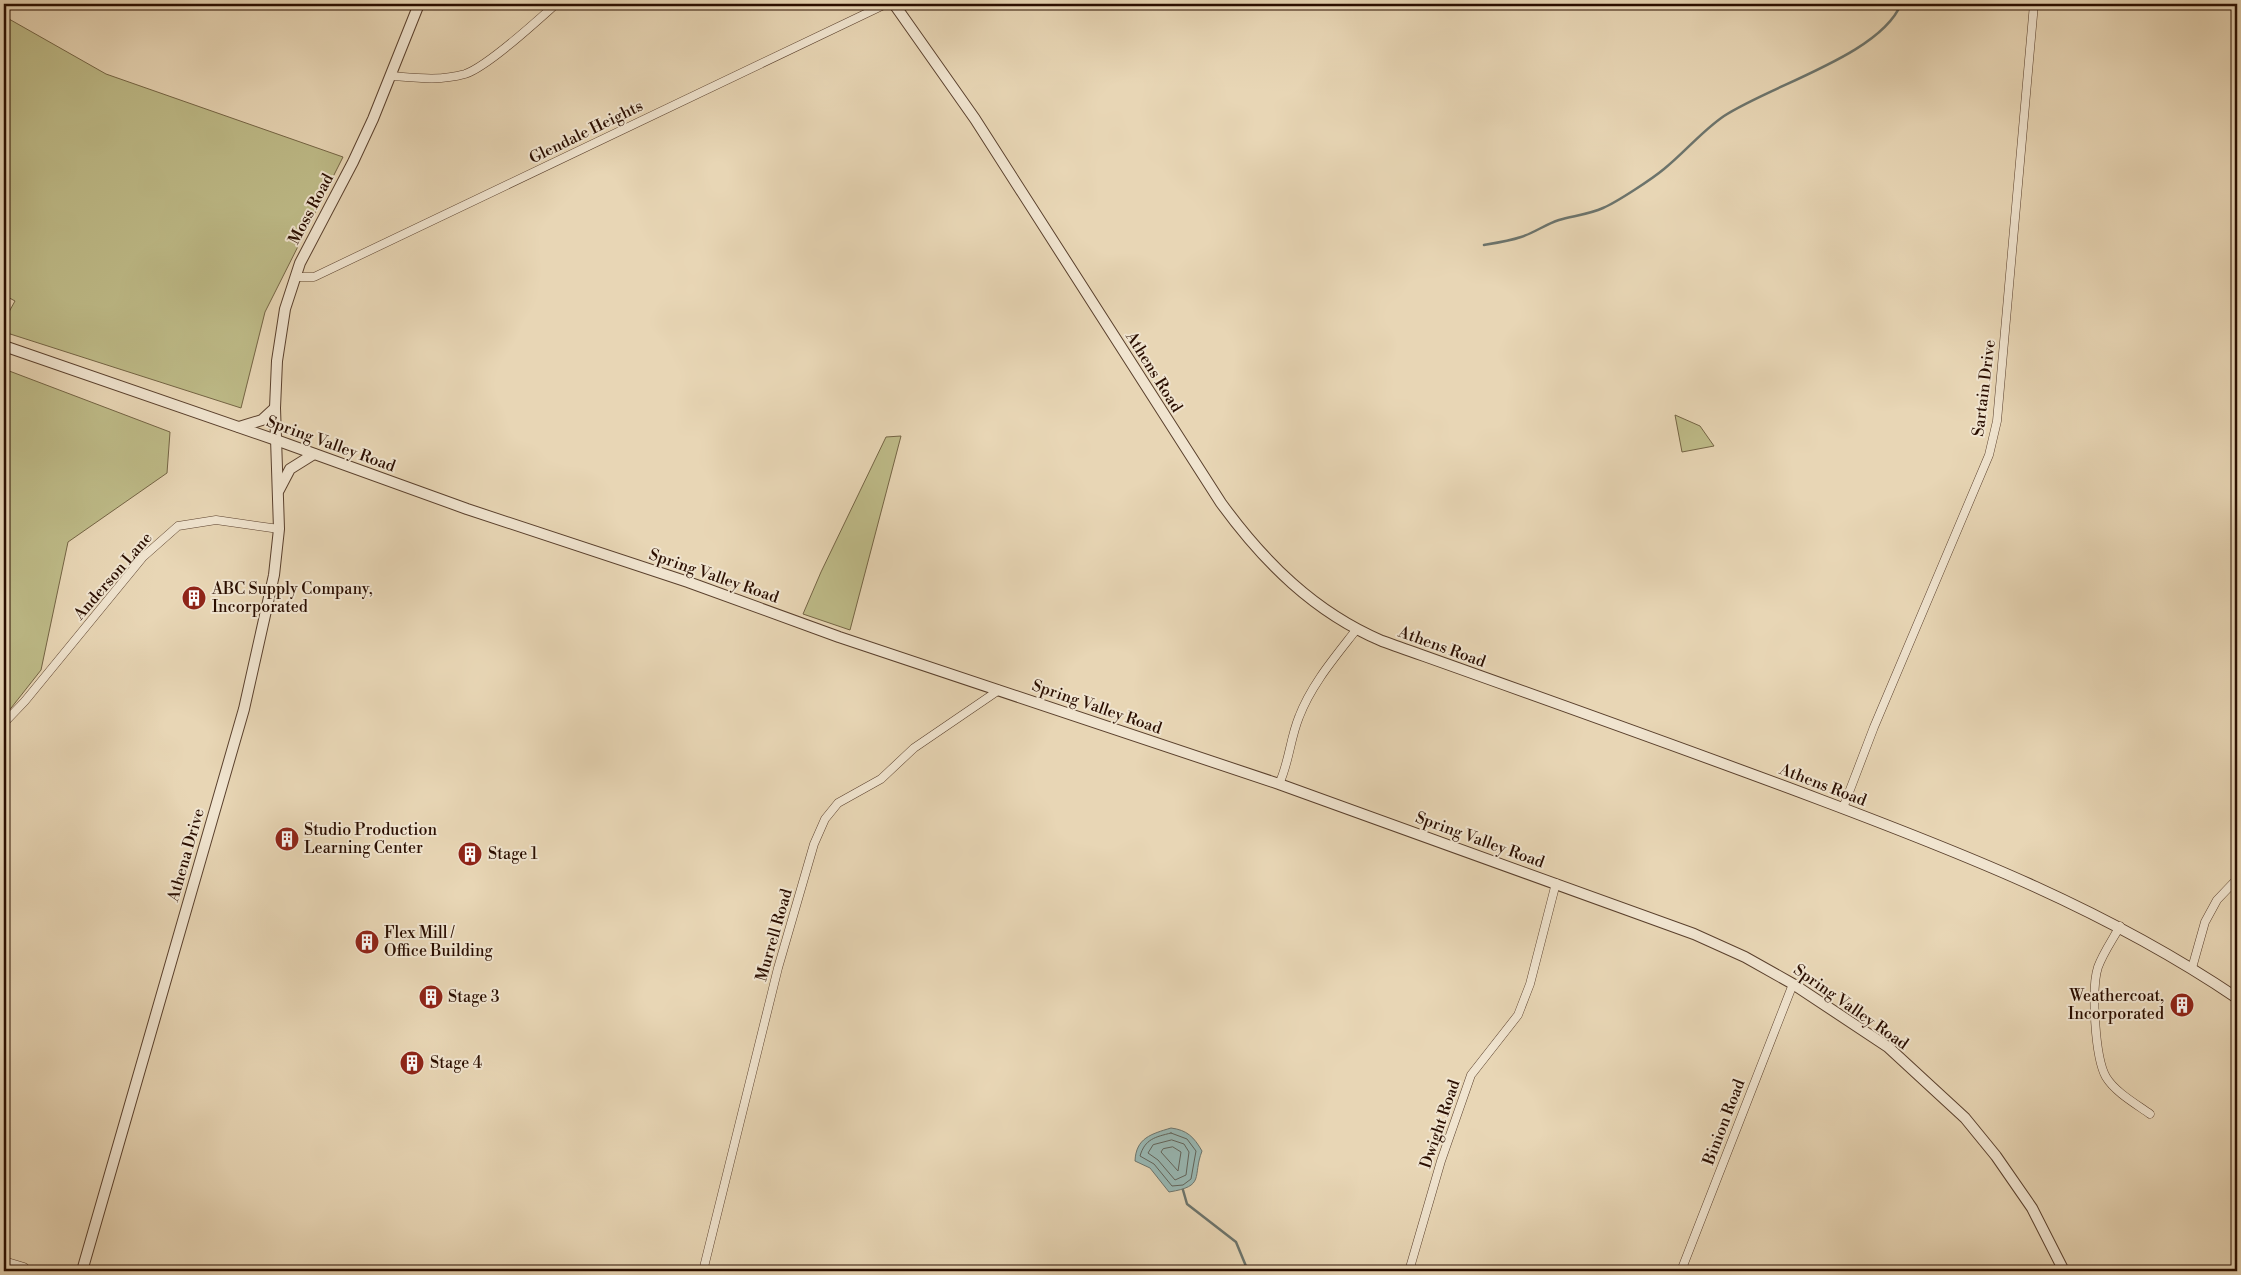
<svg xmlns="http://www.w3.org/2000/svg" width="2241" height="1275" font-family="'Libre Bodoni',serif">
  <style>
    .green { fill: #bebb88; stroke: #746444 }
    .water { fill: #98b8b4; stroke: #6c746c }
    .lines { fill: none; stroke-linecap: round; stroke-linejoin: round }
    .shore { stroke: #61635a; stroke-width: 1 }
    .stream { stroke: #6c746c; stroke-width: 2.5 }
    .minor-casing { stroke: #5a402d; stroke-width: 9 }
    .tertiary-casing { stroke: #5a402d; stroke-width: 12 }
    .minor { stroke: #f0e4cf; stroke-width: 8 }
    .tertiary { stroke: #f0e4cf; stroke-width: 10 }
    .labels { text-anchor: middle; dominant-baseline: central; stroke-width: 4; stroke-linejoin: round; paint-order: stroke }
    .street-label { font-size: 16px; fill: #2a0e00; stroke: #f0e4cf }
    .poi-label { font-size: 16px; fill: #2a0e00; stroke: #f0e4cf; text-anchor: start }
  </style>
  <rect width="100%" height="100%" fill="#e8d6b5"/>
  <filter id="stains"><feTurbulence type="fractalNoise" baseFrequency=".004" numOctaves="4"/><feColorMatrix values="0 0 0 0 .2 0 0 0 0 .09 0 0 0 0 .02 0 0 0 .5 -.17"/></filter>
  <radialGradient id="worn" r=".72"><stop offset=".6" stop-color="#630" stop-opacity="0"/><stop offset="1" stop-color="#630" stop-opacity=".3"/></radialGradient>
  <g class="green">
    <path d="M 9,19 L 106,74 L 343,157 L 265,312 L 241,408 L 4,332 L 4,321 L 15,301 L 4,295 L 4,32 Z"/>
    <path d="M 4,369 L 170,432 L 167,473 L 68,542 L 41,670 L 4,717 Z"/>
    <path d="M 1675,415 L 1700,426 L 1714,446 L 1682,452 Z"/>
    <path d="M 901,436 L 850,630 L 803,614 L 821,572 L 886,437 Z"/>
  </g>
  <path class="water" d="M 1171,1128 C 1187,1130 1194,1137 1202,1151 C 1192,1177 1206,1186 1169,1192 L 1150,1168 L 1135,1161 C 1136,1138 1151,1134 1171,1128 Z"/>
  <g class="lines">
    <g class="shore">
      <path d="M 1171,1133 L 1187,1139 L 1196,1151 L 1191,1179 L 1183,1185 L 1172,1186 L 1154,1164 L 1140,1156 C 1145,1139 1155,1137 1171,1133 Z"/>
      <path d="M 1172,1140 L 1184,1144 L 1189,1152 L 1186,1175 L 1175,1180 L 1158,1160 L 1148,1153 L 1153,1145 Z"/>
      <path d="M 1173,1147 L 1181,1152 L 1178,1171 L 1161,1152 L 1163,1149 Z"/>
    </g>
    <g class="stream">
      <path d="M 1484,245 C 1496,243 1509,241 1521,237 C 1534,233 1546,224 1559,220 C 1573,216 1590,214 1603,208 C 1617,202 1652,179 1664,169 C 1685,152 1702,131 1724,116 C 1771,85 1880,55 1901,4"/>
      <path d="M 1183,1190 L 1187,1204 L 1236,1242 L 1248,1271"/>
    </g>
    <defs>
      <g id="minor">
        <path d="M 392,76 C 417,78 440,81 465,74 C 487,67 537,21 556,4"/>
        <path d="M 295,277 L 314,277 L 886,4"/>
        <path d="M 4,723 L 25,701 L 143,557 L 178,526 L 216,520 L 279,529"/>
        <path d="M 1279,784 C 1289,763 1290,739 1299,717 C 1311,685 1335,657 1356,630"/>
        <path d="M 1843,808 L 1874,727 L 1989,455 L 1997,421 L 2034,4"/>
        <path d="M 2120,926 C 2113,939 2103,953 2098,967 C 2091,988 2095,1058 2106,1077 C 2115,1092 2136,1104 2150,1114"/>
        <path d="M 2192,968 L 2205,922 L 2217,900 L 2237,879"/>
        <path d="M 4,1261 L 24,1267 L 28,1271"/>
        <path d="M 703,1271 L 778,968 L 814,844 L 825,819 L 838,803 L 881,779 L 914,748 L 999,690"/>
        <path d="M 1409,1271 L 1441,1161 L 1471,1075 L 1518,1015 L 1530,984 L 1556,883"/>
        <path d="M 1681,1271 L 1793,984"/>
      </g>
      <g id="tertiary">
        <path d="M 894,4 L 975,119 L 1221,503 C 1264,562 1314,612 1382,641 C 1528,693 1675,745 1821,800 C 1967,855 2107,910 2237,998"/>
        <path d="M 4,346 L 276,440 L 467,509 L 688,582 L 839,637 L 1279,784 L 1694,934 L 1745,957 L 1793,984 L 1888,1047 L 1965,1118 L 1996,1156 L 2032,1208 L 2064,1271"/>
        <path d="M 239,427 L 262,420 L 275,408"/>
        <path d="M 279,490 L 290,469 L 314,454"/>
        <path d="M 82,1271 L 244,709 L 274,575 L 279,529 L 275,408 L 277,361 L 285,309 L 300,263 L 353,162 L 373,119 L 419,4"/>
      </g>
    </defs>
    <use href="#minor" class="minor-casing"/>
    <use href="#tertiary" class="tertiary-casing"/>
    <use href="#minor" class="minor"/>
    <use href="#tertiary" class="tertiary"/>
  </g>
  <defs>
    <symbol id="building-disc" viewBox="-11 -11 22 22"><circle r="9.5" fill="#8f2418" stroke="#f0e4cf"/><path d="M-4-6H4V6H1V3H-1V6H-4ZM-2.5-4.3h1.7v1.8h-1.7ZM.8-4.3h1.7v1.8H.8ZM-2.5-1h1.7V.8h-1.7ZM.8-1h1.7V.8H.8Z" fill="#fff"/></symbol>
  </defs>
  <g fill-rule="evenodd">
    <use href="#building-disc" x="180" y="584" width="28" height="28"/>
    <use href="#building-disc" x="273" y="825" width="28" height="28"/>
    <use href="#building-disc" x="456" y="840" width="28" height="28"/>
    <use href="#building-disc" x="353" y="928" width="28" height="28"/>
    <use href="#building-disc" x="417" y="983" width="28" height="28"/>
    <use href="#building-disc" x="2168" y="991" width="28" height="28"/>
    <use href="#building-disc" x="398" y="1049" width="28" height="28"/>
  </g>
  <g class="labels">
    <g class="street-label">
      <text transform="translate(586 132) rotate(-26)">Glendale Heights</text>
      <text transform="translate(311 209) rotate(-62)">Moss Road</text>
      <text transform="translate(1154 372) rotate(58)">Athens Road</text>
      <text transform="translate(1984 388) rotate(-83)">Sartain Drive</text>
      <text transform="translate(331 444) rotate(20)">Spring Valley Road</text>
      <text transform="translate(113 576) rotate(-49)">Anderson Lane</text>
      <text transform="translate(714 576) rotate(19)">Spring Valley Road</text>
      <text transform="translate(1442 647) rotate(20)">Athens Road</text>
      <text transform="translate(1097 707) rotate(19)">Spring Valley Road</text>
      <text transform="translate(1823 785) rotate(21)">Athens Road</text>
      <text transform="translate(1480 840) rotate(20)">Spring Valley Road</text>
      <text transform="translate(186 855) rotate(-74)">Athena Drive</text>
      <text transform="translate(774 935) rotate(-74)">Murrell Road</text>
      <text transform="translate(1851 1007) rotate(35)">Spring Valley Road</text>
      <text transform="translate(1724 1122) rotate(-69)">Binion Road</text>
      <text transform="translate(1440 1124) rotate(-71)">Dwight Road</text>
    </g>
    <g class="poi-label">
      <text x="212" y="589">ABC Supply Company,<tspan x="212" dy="18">Incorporated</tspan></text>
      <text x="304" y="830">Studio Production<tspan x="304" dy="18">Learning Center</tspan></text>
      <text x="488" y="854">Stage 1</text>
      <text x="384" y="933">Flex Mill /<tspan x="384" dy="18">Office Building</tspan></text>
      <text x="2164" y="996" text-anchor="end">Weathercoat,<tspan x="2164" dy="18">Incorporated</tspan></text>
      <text x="448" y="997">Stage 3</text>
      <text x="430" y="1063">Stage 4</text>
    </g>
  </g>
  <rect width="2241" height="1275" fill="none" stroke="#e8d6b5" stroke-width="20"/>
  <rect x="5" y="5" width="2231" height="1265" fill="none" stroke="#2a0e00" stroke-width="2.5"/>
  <rect x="10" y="10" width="2221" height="1255" fill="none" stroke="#2a0e00"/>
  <rect width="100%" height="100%" filter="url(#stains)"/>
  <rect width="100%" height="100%" fill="url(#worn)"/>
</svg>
